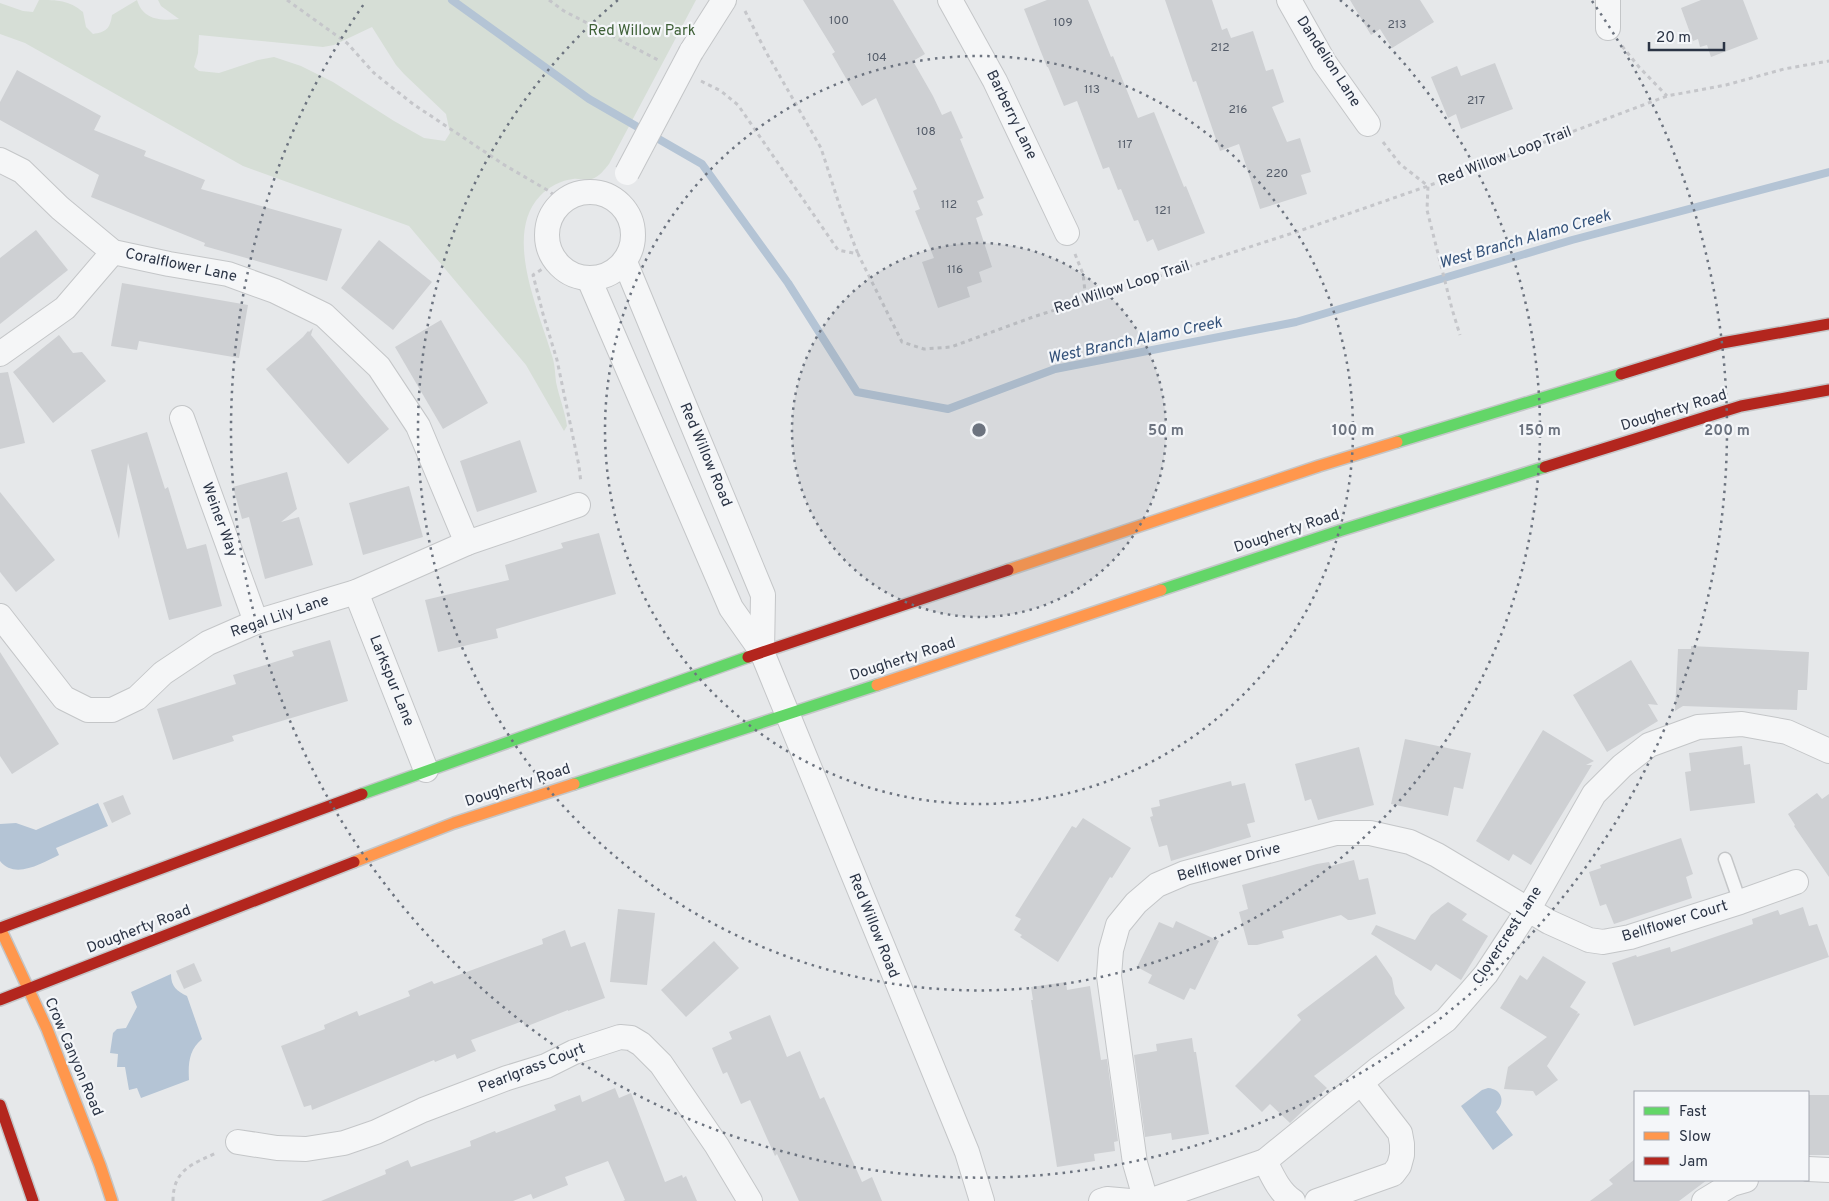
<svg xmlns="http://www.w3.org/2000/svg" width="1829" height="1201" font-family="Overpass,sans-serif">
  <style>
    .green { fill: #d6ded6; fill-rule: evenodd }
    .water { fill: #b4c4d5 }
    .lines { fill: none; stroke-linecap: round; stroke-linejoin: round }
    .stream { stroke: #b4c4d5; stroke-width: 8 }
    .building { fill: #ced0d3 }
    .lane-casing { stroke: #c4c6c8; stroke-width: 15 }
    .street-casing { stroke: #c4c6c8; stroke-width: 26 }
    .fast-casing { stroke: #c4c6c8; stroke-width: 14 }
    .slow-casing { stroke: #c4c6c8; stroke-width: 14 }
    .jam-casing { stroke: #c4c6c8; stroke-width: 14 }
    .path { stroke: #c5c6ca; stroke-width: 3; stroke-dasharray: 4 4; stroke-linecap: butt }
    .lane { stroke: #f5f6f7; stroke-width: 12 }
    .street { stroke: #f5f6f7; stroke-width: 24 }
    .fast { stroke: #63d668; stroke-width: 11 }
    .slow { stroke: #ff974d; stroke-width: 11 }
    .jam { stroke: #b3261e; stroke-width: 11 }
    .street-bridge-casing { stroke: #c4c6c8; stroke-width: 26; stroke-linecap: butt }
    .street-bridge { stroke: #f5f6f7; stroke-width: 24 }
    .ring { fill: none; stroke: #6c737f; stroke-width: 2.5; stroke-dasharray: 2.5 5 }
    .labels { text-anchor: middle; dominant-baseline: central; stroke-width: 4.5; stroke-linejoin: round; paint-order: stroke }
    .number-label { font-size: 12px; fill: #545c69 }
    .park-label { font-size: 15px; fill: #3f6138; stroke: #f4f6f9 }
    .street-label { font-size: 15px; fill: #2b3445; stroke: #f4f6f9 }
    .water-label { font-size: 16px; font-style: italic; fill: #34527a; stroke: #f4f6f9 }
    .centre { fill: #6c737f; stroke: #f4f6f9; stroke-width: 2.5 }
    .ring-label { font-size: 15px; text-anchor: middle; font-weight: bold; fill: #6c737f; stroke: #f4f6f9; stroke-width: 4.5; stroke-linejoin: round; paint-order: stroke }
  </style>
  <rect width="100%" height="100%" fill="#e6e8ea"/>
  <path class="green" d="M 39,0 C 57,0 69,0 83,12 L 86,27 L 93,34 C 106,32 110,29 112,15 L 137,0 C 143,20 161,21 179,19 L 161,6 L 158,0 L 696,0 L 609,164 C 604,170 600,176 592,179 C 586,181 579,178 573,179 C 562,180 548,187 540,196 C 502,236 541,315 553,359 C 555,366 555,374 556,382 C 559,397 565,411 567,426 L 564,431 L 526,365 L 409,226 L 243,166 L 25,43 L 0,34 L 0,3 L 23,11 L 33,12 ZM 372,27 L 396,65 L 404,74 L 446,114 L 450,133 L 445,141 L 424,138 L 394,121 L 333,82 L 301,66 L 274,57 L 258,60 L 219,73 L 199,71 L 194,67 L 198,53 L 199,35 L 323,47 L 334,45 Z"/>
  <g class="water">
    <path d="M 98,803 L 108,826 L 56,848 L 59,855 C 42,863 15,880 0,861 L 0,824 L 16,823 L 36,830 Z"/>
    <path d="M 171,974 C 171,987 177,991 187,996 L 202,1039 C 189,1050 188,1063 189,1080 L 141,1098 L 137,1088 L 129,1090 L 125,1067 L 117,1067 L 118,1054 L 110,1053 L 113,1033 L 117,1029 L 126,1028 L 137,1007 L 131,992 Z"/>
    <path d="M 1488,1088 C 1502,1089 1506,1102 1496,1112 L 1513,1135 L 1493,1150 L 1461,1106 L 1482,1090 Z"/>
  </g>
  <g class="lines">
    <path class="stream" d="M 452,0 L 589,99 L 702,164 L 788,283 L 857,392 L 948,409 L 1055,369 L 1296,322 L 1572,240 L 1829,172"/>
  </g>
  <g class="building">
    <path d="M 803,0 L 893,0 L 925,54 L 913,61 L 933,96 L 942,115 L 951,111 L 963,138 L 960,139 L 984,198 L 977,201 L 983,215 L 976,218 L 992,267 L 979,272 L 982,282 L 967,287 L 970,297 L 938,308 L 922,262 L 934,258 L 915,211 L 920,209 L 913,191 L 917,189 L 876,98 L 862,106 L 832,54 L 835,52 Z"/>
    <path d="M 1047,0 L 1088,0 L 1111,57 L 1113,56 L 1138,118 L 1154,112 L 1184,187 L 1186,186 L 1205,233 L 1158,251 L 1153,239 L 1147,242 L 1138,220 L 1134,221 L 1121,189 L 1118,190 L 1109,167 L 1103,169 L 1077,101 L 1064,106 L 1048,67 L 1047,67 L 1024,9 Z"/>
    <path d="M 1165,0 L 1212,0 L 1222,30 L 1227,28 L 1231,38 L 1253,31 L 1266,71 L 1273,69 L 1284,102 L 1272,107 L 1287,142 L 1300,138 L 1311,172 L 1301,175 L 1307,194 L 1260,209 L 1239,144 L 1220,151 L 1196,81 L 1193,82 Z"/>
    <path d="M 1350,0 L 1420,0 L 1434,22 L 1392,48 L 1380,29 L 1371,35 Z"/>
    <path d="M 1701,0 L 1743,0 L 1758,39 L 1711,57 L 1707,45 L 1700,47 L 1698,39 L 1693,41 L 1681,8 Z"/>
    <path d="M 1495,63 L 1513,109 L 1461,129 L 1456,114 L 1448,118 L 1431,77 L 1457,66 L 1461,76 Z"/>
    <path d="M 17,70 L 101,116 L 94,130 L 146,151 L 144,156 L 205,180 L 201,189 L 342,229 L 327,281 L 204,246 L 205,243 L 91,197 L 99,175 L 0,120 L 0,102 Z"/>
    <path d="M 36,230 L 68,270 L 0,324 L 0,258 Z"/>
    <path d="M 379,240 L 432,282 L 393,330 L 341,288 Z"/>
    <path d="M 122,283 L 248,305 L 239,358 L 139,341 L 137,350 L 111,346 Z"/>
    <path d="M 441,320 L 488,403 L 443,429 L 395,347 Z"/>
    <path d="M 313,328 L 311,335 L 389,429 L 348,464 L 266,369 L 303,337 L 308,331 L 309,332 Z"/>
    <path d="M 59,335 L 73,353 L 82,352 L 106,381 L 53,423 L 13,372 Z"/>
    <path d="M 8,372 L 25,443 L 0,449 L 0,373 Z"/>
    <path d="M 147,432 L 165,489 L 168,487 L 187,549 L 206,544 L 222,606 L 169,620 L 128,463 L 119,539 L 91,450 Z"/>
    <path d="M 520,440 L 537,492 L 477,512 L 460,461 Z"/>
    <path d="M 287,472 L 297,509 L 281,522 L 299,517 L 313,565 L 265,579 L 249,517 L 242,519 L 233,487 Z"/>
    <path d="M 409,486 L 423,537 L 363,555 L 349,503 Z"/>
    <path d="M 0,492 L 55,560 L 16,592 L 0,572 Z"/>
    <path d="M 599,533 L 616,594 L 496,629 L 498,638 L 438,652 L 425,600 L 509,580 L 505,565 L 563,548 L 561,543 Z"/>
    <path d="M 330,640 L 348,701 L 232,736 L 234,741 L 173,760 L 157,709 L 236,684 L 233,675 L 294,656 L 292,651 Z"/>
    <path d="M 1691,646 L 1809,652 L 1807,690 L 1798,690 L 1797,710 L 1683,706 L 1675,711 L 1678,649 L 1691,649 Z"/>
    <path d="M 0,652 L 59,744 L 12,774 L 0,756 Z"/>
    <path d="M 1631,660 L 1658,705 L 1648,704 L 1658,721 L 1607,752 L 1573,695 Z"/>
    <path d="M 1543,730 L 1594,761 L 1586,765 L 1592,765 L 1531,865 L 1513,854 L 1509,861 L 1476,841 Z"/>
    <path d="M 1405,739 L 1471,753 L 1463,789 L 1454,787 L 1448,816 L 1391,804 Z"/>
    <path d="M 1742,746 L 1744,765 L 1750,764 L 1755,803 L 1690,811 L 1685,772 L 1691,771 L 1689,753 Z"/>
    <path d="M 1359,747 L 1374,805 L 1318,820 L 1311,799 L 1305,801 L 1295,764 Z"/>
    <path d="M 1231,781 L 1232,786 L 1245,783 L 1255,822 L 1247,824 L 1251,837 L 1171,861 L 1167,845 L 1159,847 L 1150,817 L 1153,816 L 1151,808 L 1160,806 L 1159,800 Z"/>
    <path d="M 1817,793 L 1822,799 L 1829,794 L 1829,877 L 1794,826 L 1795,825 L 1788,814 Z"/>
    <path d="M 123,795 L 131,814 L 112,823 L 103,803 Z"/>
    <path d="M 1083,818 L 1131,848 L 1112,878 L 1110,877 L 1058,962 L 1020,937 L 1022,935 L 1014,930 L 1021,919 L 1015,916 L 1072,826 L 1076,828 Z"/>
    <path d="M 1681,838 L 1693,874 L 1686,877 L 1692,898 L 1614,924 L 1606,904 L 1600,906 L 1589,872 L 1601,868 L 1600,865 Z"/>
    <path d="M 1354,860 L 1359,880 L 1368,878 L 1376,914 L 1351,920 L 1348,920 L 1341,915 L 1282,931 L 1284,938 L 1257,945 L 1248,945 L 1239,912 L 1248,909 L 1242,885 L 1317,864 L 1329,862 L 1331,866 Z"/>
    <path d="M 1448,902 L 1467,914 L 1462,920 L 1488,936 L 1461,980 L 1436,964 L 1431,971 L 1371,934 L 1376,925 L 1415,940 L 1431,915 Z"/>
    <path d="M 1803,907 L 1809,926 L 1817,924 L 1829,957 L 1634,1026 L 1612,963 L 1636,955 L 1637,957 L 1670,947 L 1671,952 L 1753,924 L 1752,919 L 1778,910 L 1780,915 Z"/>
    <path d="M 618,909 L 655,913 L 647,985 L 610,982 Z"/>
    <path d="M 1176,921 L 1219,941 L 1195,990 L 1190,988 L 1184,1000 L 1148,983 L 1152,975 L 1137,967 L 1159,922 L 1173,928 Z"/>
    <path d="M 565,930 L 571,947 L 585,942 L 605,998 L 568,1011 L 568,1010 L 525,1027 L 523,1021 L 471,1040 L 476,1051 L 457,1059 L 455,1054 L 435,1062 L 434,1060 L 312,1110 L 311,1105 L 304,1107 L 281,1046 L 325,1029 L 324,1025 L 357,1011 L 359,1016 L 410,996 L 408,991 L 432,981 L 434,984 L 543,944 L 542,939 Z"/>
    <path d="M 714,941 L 739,968 L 686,1017 L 661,990 Z"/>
    <path d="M 1376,955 L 1392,978 L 1395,994 L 1405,1008 L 1314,1076 L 1327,1088 L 1290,1123 L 1270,1104 L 1262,1112 L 1235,1086 L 1301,1020 L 1297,1015 Z"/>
    <path d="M 1543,956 L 1586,982 L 1570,1007 L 1578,1012 L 1576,1015 L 1578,1013 L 1580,1014 L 1547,1066 L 1558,1080 L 1536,1096 L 1533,1091 L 1504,1089 L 1508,1067 L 1547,1037 L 1500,1008 L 1520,975 L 1527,980 Z"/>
    <path d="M 194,963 L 202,981 L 184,989 L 176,971 Z"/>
    <path d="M 1066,982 L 1067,990 L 1090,986 L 1101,1060 L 1107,1059 L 1118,1141 L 1114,1142 L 1115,1151 L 1094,1154 L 1095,1161 L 1057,1167 L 1031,1000 L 1033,1000 L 1031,987 Z"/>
    <path d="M 770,1015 L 787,1057 L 800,1051 L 820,1099 L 824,1097 L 862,1182 L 872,1177 L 882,1201 L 799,1201 L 777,1154 L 775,1156 L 750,1100 L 741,1104 L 727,1072 L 723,1074 L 712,1048 L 732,1039 L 729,1032 Z"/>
    <path d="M 1192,1038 L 1194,1052 L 1196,1052 L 1209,1134 L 1172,1140 L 1171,1133 L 1145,1137 L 1134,1055 L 1157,1051 L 1156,1044 Z"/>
    <path d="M 615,1088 L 619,1098 L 631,1093 L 665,1182 L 682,1175 L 683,1178 L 686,1176 L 697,1201 L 623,1201 L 625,1200 L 608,1161 L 565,1177 L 568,1185 L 533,1199 L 531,1194 L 513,1201 L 321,1201 L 386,1174 L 385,1170 L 408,1160 L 411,1167 L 471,1146 L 470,1141 L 495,1131 L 496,1133 L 556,1110 L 554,1105 L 580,1095 L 582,1102 Z"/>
    <rect x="1808" y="1095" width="21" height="60"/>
    <path d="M 1635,1159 L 1635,1180 L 1707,1180 L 1679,1201 L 1590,1201 L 1613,1184 L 1609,1180 Z"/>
  </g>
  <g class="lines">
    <defs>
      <path id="lane" d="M 1725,859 L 1740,902"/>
      <g id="street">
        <path d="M 950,0 L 995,81 L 1067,233"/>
        <path d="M 1289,0 L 1324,62 L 1368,124"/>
        <path d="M 1608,28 L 1608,0"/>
        <path d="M 691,52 L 724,0"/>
        <path d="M 0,160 L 22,171 L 60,208 L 113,252 L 169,264 L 228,274 L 275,291 L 324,315 L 379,367 L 418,426 L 467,543"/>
        <circle cx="590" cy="235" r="43"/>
        <path d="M 625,262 L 763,595 L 762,652"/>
        <path d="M 589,279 L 731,608 L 762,652 L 967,1152 L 982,1201"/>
        <path d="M 0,354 L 65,308 L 113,252"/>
        <path d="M 182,418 L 256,622"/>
        <path d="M 356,592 L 426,770"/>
        <path d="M 0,616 L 64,698 L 88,710 L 112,710 L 137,698 L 163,673 L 208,643 L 256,622 L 356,592 L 467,543 L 578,505"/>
        <path d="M 238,1142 L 277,1148 L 306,1149 L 344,1143 L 376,1132 L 423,1110 L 507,1078 L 546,1066 L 574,1052 L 620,1037 L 631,1038 L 641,1044 L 661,1064 L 717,1146 L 750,1201"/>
        <path d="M 1265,1161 C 1272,1175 1279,1192 1293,1201"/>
        <path d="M 1808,1169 L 1829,1170"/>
        <path d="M 1101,1201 L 1107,1199 L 1130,1201"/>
        <path d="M 1146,1201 L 1135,1163 L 1109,976 L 1111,950 L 1118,925 L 1136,903 L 1157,885 L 1185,873 L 1336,833 L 1370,833 L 1410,842 L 1437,855 L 1549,922 L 1589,940 L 1603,942 L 1630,937 L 1740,902 L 1796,882"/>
        <path d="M 1149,1201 L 1265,1161 L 1378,1069 L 1446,1020 L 1486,974 L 1528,910 L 1594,794 L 1622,766 L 1649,745 L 1698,727 L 1742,724 L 1787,732 L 1829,751"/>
        <path d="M 1317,1201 L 1393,1174 L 1399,1166 L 1402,1155 L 1402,1144 L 1400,1133 L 1362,1084"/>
        <path d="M 1704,1201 L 1732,1184 L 1746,1180"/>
      </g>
      <g id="fast">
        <path d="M 1397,442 L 1621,374"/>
        <path d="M 1161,590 L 1342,530 L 1545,467"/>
        <path d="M 574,784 L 877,685"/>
        <path d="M 362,794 L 748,657"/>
      </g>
      <g id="slow">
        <path d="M 1008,570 L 1319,466 L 1397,442"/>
        <path d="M 877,685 L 1161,590"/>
        <path d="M 354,862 L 454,823 L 574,784"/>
        <path d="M 0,928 L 47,1029 L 100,1165 L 112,1201"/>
      </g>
      <g id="jam">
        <path d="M 1621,374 L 1722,343 L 1829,324"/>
        <path d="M 1545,467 L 1741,406 L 1829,390"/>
        <path d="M 748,657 L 1008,570"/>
        <path d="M 0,928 L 362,794"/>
        <path d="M 0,1000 L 354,862"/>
        <path d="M 0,1105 L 33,1201"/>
      </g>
    </defs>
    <use href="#lane" class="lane-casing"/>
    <use href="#street" class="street-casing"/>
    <use href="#fast" class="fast-casing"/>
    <use href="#slow" class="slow-casing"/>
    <use href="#jam" class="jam-casing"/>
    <g class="path">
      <path d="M 287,0 L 347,43 L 374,73 L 413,104 L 506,166 L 549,191 L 562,202"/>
      <path d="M 549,0 L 564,11 L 660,61"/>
      <path d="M 745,11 L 766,52 L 821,148 L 841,210 L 858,254"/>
      <path d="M 1622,46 L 1639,67 L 1667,96"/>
      <path d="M 701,81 L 721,91 L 738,105 L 838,250 L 858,254 L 902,342 L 924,349 L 951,347 L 1033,317 L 1299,231 L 1428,186 L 1667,96 L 1726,85 L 1784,69 L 1829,61"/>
      <path d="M 1383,142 L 1400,164 L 1428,186 L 1427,210 L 1452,309 L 1460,335"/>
      <path d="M 1075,254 L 1083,274 L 1086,300"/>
      <path d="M 555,261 L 533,275 L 543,314 L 557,360 L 579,466 L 581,483"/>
      <path d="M 173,1201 C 173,1169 193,1164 218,1152"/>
    </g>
    <use href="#lane" class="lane"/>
    <use href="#street" class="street"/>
    <use href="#fast" class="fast"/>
    <use href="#slow" class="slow"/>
    <use href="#jam" class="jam"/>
    <defs>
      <path id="street-bridge" d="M 627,173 L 691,52"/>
    </defs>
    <use href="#street-bridge" class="street-bridge-casing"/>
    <use href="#street-bridge" class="street-bridge"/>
  </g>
  <circle cx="979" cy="430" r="187" fill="#6c737f" fill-opacity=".12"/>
  <g class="ring">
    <circle cx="979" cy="430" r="187"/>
    <circle cx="979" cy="430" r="374"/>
    <path d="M1340 0A561 561 0 1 1 618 0"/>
    <path d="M1592 1A748 748 0 1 1 366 1"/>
  </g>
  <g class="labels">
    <g class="number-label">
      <text x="839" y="21">100</text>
      <text x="1063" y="23">109</text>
      <text x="1397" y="25">213</text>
      <text x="1220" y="48">212</text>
      <text x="877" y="58">104</text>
      <text x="1092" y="90">113</text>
      <text x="1476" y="101">217</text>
      <text x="1238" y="110">216</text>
      <text x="926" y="132">108</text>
      <text x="1125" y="145">117</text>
      <text x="1277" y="174">220</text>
      <text x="949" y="205">112</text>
      <text x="1163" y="211">121</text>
      <text x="955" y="270">116</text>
    </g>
    <g class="park-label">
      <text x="642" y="31">Red Willow Park</text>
    </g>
    <g class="street-label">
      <text transform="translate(1328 62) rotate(57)">Dandelion Lane</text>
      <text transform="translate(1011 115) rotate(64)">Barberry Lane</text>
      <text transform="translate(1505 157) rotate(-21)">Red Willow Loop Trail</text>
      <text transform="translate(181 266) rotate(12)">Coralflower Lane</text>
      <text transform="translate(1122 288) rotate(-18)">Red Willow Loop Trail</text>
      <text transform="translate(1674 411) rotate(-17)">Dougherty Road</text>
      <text transform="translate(705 455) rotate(67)">Red Willow Road</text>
      <text transform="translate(219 520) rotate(70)">Weiner Way</text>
      <text transform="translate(1287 532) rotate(-18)">Dougherty Road</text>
      <text transform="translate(280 617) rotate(-19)">Regal Lily Lane</text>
      <text transform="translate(903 660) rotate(-18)">Dougherty Road</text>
      <text transform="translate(391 681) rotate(68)">Larkspur Lane</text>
      <text transform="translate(518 786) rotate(-18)">Dougherty Road</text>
      <text transform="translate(1229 863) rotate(-16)">Bellflower Drive</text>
      <text transform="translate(1675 922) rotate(-17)">Bellflower Court</text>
      <text transform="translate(873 926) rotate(68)">Red Willow Road</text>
      <text transform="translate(139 930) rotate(-21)">Dougherty Road</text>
      <text transform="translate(1508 936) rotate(-57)">Clovercrest Lane</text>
      <text transform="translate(73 1057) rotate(67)">Crow Canyon Road</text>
      <text transform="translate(532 1069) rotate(-21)">Pearlgrass Court</text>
    </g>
    <g class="water-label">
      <text transform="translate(1525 240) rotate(-16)">West Branch Alamo Creek</text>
      <text transform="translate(1135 341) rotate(-12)">West Branch Alamo Creek</text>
    </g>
  </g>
  <circle cx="979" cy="430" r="8" class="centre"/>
  <g class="ring-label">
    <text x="1166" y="435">50 m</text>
    <text x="1353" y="435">100 m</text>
    <text x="1540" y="435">150 m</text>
    <text x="1727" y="435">200 m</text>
  </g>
  <rect x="1634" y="1091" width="175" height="90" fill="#f4f6f9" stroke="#a4a8b1"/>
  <rect x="1644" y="1107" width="25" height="8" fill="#63d668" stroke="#a4a8b1"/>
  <text x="1679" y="1116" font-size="15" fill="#2b3445">Fast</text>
  <rect x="1644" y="1132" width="25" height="8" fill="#ff974d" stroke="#a4a8b1"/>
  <text x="1679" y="1141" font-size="15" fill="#2b3445">Slow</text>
  <rect x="1644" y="1157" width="25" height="8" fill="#b3261e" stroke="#a4a8b1"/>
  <text x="1679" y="1166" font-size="15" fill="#2b3445">Jam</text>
  <path d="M1649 42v8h75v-8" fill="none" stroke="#2b3445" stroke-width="2.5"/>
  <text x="1656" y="42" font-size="15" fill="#2b3445" stroke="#f4f6f9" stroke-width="4" paint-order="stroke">20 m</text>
</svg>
